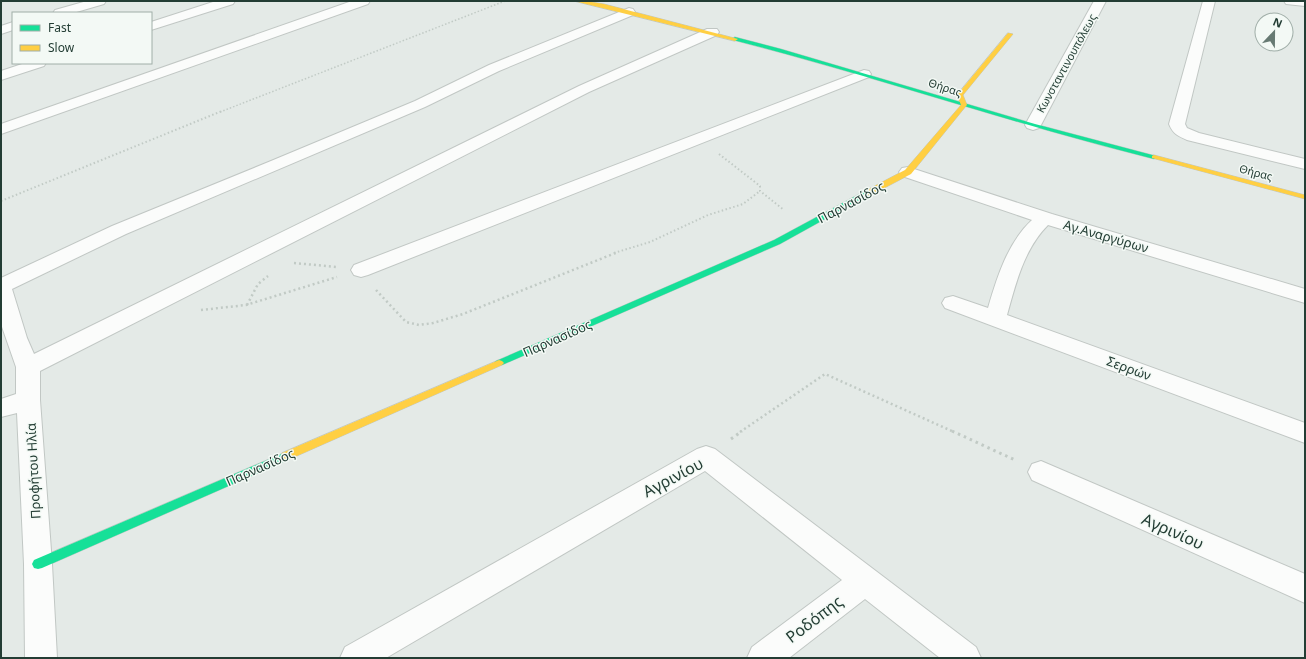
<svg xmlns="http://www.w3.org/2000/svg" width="1306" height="659" font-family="'Noto Sans',sans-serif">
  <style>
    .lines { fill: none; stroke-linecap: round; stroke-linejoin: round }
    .street-casing { stroke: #c1c7c4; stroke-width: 2 }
    .fast-casing { stroke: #c0c8c4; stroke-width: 1 }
    .slow-casing { stroke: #c0c8c4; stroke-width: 1 }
    .path-far3 { stroke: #c1cac5; stroke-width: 1.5; stroke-dasharray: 1.5 2; stroke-linecap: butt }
    .path-far2 { stroke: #c1cac5; stroke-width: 2; stroke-dasharray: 1.5 2.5; stroke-linecap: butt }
    .path-far1 { stroke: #c1cac5; stroke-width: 2.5; stroke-dasharray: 2 3; stroke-linecap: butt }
    .path { stroke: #c1cac5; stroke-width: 3; stroke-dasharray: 2.5 4; stroke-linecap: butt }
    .street { fill: #fbfcfb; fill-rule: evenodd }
    .fast { fill: #16e098; fill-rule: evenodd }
    .slow { fill: #ffcf43; fill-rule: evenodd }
    .labels { text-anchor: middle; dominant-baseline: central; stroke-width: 3; stroke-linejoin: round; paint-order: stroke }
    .far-street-label { font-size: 11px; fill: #233d34; stroke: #f3f9f5 }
    .street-label { font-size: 13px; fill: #233d34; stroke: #f3f9f5 }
    .near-street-label { font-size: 16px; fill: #233d34; stroke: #f3f9f5 }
  </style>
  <rect width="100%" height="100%" fill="#e4eae7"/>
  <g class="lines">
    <defs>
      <g id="street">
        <path d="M 87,1 L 106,1 L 104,4 L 73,13 L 53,13 L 55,10 Z"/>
        <path d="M 216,1 L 235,1 L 233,4 L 151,30 L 151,22 Z"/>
        <path d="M 352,1 L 370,1 L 368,4 L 1,134 L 1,124 Z"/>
        <path d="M 1094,1 L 1106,1 L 1041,125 L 1039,128 L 1033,130 L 1027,128 L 1025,125 Z"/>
        <path d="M 1203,1 L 1215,1 L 1185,124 L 1187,128 L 1199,133 L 1305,159 L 1305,169 L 1187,140 C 1178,136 1173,134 1169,124 Z"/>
        <path d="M 1284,1 L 1305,1 L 1305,6 L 1286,4 Z"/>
        <path d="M 629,8 L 633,9 L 635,12 L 633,15 L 499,71 L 425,107 L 126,234 L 12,289 L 27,338 L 34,354 L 579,86 L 707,29 L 717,29 L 719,32 L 717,35 L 589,92 L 40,371 L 40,400 L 52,564 L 57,658 L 25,658 L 24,564 L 17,413 L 1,417 L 1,399 L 16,394 L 16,367 L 1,324 L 1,278 L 112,226 L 271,161 L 415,101 L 489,65 Z"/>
        <path d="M 13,22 L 13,30 L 1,34 L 1,26 Z"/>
        <path d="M 25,63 L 46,63 L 44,66 L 1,80 L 1,71 Z"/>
        <path d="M 864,70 L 869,71 L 871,74 L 869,77 L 368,275 L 361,277 L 354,275 L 351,270 L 354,265 Z"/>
        <path d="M 908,167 L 1052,214 L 1305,289 L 1305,303 L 1048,225 C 1024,249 1016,283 1007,315 L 1305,423 L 1305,443 L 945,308 L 942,303 L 945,298 L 953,296 L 988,308 C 997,277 1008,242 1032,220 L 902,176 L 899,172 L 902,168 Z"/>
        <path d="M 706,446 L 715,449 L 976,647 L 981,658 L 940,658 L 865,599 L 789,658 L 747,658 L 752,647 L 842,580 L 705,471 L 386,658 L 340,658 L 345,647 L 697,449 Z"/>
        <path d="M 1041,461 L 1305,574 L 1305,603 L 1032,480 L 1028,472 L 1032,464 Z"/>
      </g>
      <g id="fast">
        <path d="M 735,37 L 781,49 L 1035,124 L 1156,156 L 1157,157 L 1154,159 C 1013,124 874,76 733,40 L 732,39 Z"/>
        <path d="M 865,191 L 871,191 L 872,193 L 780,244 L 502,365 L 496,365 L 494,363 L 496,361 L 774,240 Z"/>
        <path d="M 286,452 L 290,453 L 291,456 L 290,459 L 42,568 L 38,569 L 34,568 L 32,564 L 34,560 Z"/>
      </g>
      <g id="slow">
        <path d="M 574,1 L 585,1 L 604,4 L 738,39 L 735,41 Z"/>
        <path d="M 1008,33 L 1013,34 L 963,95 L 967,105 L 966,106 L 911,174 L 871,195 L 865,195 L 865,191 L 905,170 L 961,105 L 957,95 Z"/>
        <path d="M 1154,155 L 1305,195 L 1305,199 L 1152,158 L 1152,156 Z"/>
        <path d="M 499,360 L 502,361 L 504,363 L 502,365 L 290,459 L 286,460 L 282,459 L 281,456 L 282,453 Z"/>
      </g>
    </defs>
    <use href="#street" class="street-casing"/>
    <use href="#fast" class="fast-casing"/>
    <use href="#slow" class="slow-casing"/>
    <path class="path-far3" d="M 220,112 L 505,1"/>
    <g class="path-far2">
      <path d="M 719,154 L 760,186 L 760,191 L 784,210"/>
      <path d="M 1,201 L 222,111"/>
      <path d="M 614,253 L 650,242 L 708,215 L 743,204 L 760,191"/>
    </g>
    <g class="path-far1">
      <path d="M 294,263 L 337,267"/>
      <path d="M 376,290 L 406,322 L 419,325 L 433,323 L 463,314 L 618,252"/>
      <path d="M 247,305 L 258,284 L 268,276"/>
      <path d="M 201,310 L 246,305 L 337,277"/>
      <path d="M 740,432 L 825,374 L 954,432"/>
    </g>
    <g class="path">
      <path d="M 952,431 L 1015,460"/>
      <path d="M 731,439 L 742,431"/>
    </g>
    <use href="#street" class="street"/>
    <use href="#fast" class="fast"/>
    <use href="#slow" class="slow"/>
  </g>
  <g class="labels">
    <g class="far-street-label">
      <text transform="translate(1066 63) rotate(-61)">Κωνσταντινουπόλεως</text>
      <text transform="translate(945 87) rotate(18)">Θήρας</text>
      <text transform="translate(1256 172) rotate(15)">Θήρας</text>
    </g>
    <g class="street-label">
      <text transform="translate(851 202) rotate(-28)">Παρνασίδος</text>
      <text transform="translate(1106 236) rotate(16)">Αγ.Αναργύρων</text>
      <text transform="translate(557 338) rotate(-24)">Παρνασίδος</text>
      <text transform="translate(1129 368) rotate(20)">Σερρών</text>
      <text transform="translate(260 467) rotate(-24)">Παρνασίδος</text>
      <text transform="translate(33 471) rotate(-93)">Προφήτου Ηλία</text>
    </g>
    <g class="near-street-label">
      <text transform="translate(673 477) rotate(-28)">Αγρινίου</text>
      <text transform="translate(1173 531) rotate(24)">Αγρινίου</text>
      <text transform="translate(814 619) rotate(-37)">Ροδόπης</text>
    </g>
  </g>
  <rect width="1306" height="659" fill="none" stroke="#233d34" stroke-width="4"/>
  <rect x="12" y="12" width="140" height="52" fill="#f3f9f5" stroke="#a0aea8"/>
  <rect x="20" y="25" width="20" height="6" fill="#16e098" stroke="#a0aea8"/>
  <text x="48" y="32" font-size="12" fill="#233d34">Fast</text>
  <rect x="20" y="45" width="20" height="6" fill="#ffcf43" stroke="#a0aea8"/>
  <text x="48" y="52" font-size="12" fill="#233d34">Slow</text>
  <g transform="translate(1274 32) rotate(22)"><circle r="19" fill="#f3f9f5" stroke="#a0aea8"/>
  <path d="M0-3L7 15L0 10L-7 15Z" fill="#677a73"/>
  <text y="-6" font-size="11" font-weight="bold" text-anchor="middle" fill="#233d34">N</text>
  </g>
</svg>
